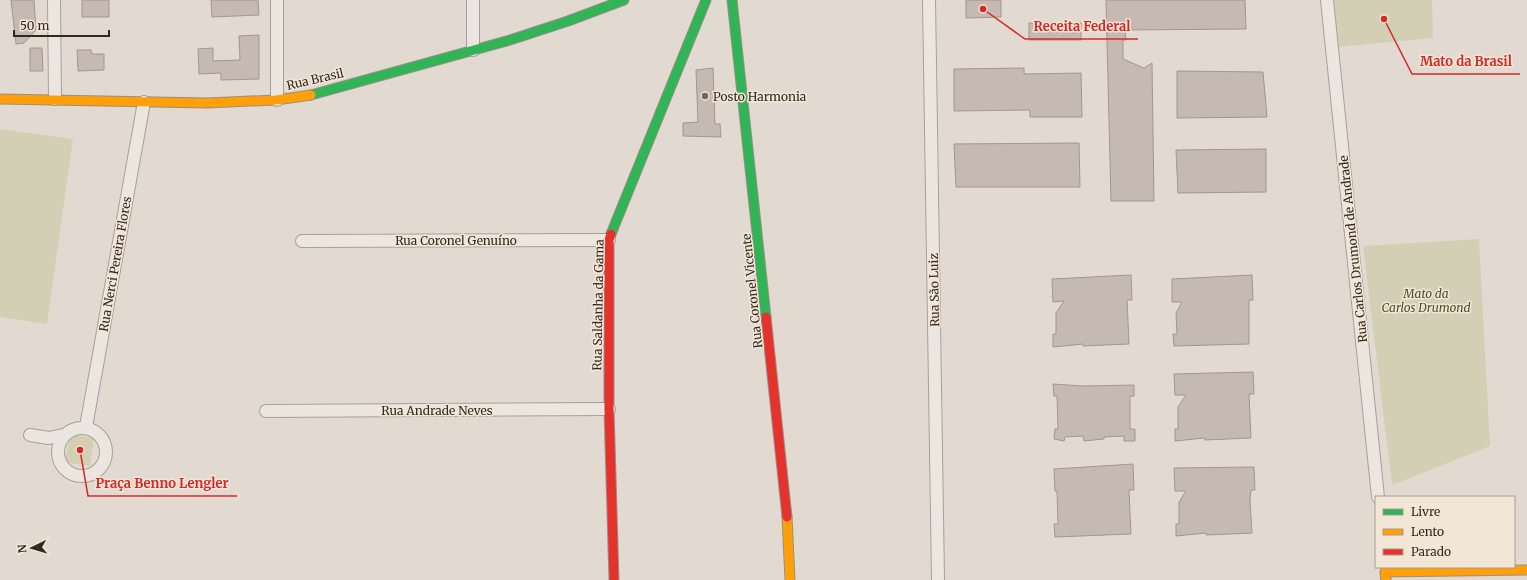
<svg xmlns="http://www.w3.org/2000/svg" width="1527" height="580" font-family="Merriweather,serif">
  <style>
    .green { fill: #d3cfb4 }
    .building { fill: #c6b9b1; stroke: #a2968f }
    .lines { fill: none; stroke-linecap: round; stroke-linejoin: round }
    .street-casing { stroke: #a8a098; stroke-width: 14 }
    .fast-casing { stroke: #978f88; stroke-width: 11 }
    .slow-casing { stroke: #978f88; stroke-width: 11 }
    .jam-casing { stroke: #978f88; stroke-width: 11 }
    .street { stroke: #ebe7e0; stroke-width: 12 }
    .fast { stroke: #30b455; stroke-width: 9 }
    .slow { stroke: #ff9f0a; stroke-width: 9 }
    .jam { stroke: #e5322d; stroke-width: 9 }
    .poi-dot { fill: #72665e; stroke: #f2e7d7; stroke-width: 1.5 }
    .labels { text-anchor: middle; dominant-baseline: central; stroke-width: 3; stroke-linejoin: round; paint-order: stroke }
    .street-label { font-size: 12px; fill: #362821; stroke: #f2e7d7 }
    .poi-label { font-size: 12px; fill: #362821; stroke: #f2e7d7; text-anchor: start }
    .park-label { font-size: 12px; font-style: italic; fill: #4b502a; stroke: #f2e7d7 }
    .leader { fill: none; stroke: #d62828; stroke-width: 1.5 }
    .callout-dot { fill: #d62828; stroke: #f2e7d7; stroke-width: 1.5 }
    .callout-label { font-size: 13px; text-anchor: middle; font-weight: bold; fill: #d62828; stroke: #f2e7d7; stroke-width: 3; stroke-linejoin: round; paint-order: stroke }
  </style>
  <rect width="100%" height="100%" fill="#e2dad0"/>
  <g class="green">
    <path d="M 1333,0 L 1432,0 L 1433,38 L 1337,47 Z"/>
    <path d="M 0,129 L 73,139 L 47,324 L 0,317 Z"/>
    <path d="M 1479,239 L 1490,446 L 1392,485 L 1363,246 Z"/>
    <path d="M 70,434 L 94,438 L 90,466 L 65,462 Z"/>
  </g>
  <g class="building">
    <path d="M 11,0 L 34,0 L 36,30 L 24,43 L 16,44 Z"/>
    <rect x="82" y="0" width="27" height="17"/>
    <path d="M 211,0 L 258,0 L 259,15 L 212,17 Z"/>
    <path d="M 966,0 L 1001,0 L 1001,17 L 966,18 Z"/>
    <path d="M 1106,0 L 1245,0 L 1246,29 L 1125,30 L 1126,40 L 1123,40 L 1123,59 L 1144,68 L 1152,63 L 1154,201 L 1111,201 Z"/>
    <rect x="1029" y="23" width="52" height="17"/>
    <path d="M 259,35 L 259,79 L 221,80 L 221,73 L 199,74 L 198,49 L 213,48 L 213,61 L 240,60 L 239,36 Z"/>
    <path d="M 30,48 L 42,48 L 43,71 L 30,71 Z"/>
    <path d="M 77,50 L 91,50 L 92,54 L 104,54 L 104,70 L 78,71 Z"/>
    <path d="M 713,68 L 715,124 L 720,124 L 721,137 L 683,136 L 683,123 L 698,122 L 696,70 Z"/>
    <path d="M 1024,68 L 1024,74 L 1081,73 L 1082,117 L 1030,117 L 1030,110 L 954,111 L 954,69 Z"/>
    <path d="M 1177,71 L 1263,72 L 1267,117 L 1177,118 Z"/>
    <path d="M 1079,143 L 1080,187 L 956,187 L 954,144 Z"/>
    <path d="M 1266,149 L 1266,192 L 1178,193 L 1176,150 Z"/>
    <path d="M 1131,275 L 1132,300 L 1127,300 L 1129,344 L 1083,346 L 1083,344 L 1053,347 L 1053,334 L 1056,334 L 1056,313 L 1064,301 L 1053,302 L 1052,279 Z"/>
    <path d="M 1252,275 L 1253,300 L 1249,300 L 1249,344 L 1174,346 L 1173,334 L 1177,334 L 1176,313 L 1182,302 L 1172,302 L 1172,279 Z"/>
    <path d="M 1253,372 L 1254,394 L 1249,394 L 1251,438 L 1205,440 L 1205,438 L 1175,441 L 1175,429 L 1178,429 L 1178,407 L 1186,395 L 1175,395 L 1174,374 Z"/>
    <path d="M 1053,384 L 1082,386 L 1134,385 L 1134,396 L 1130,396 L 1130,429 L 1135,429 L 1135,441 L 1124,441 L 1124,436 L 1104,437 L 1104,439 L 1084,441 L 1083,436 L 1065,437 L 1064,441 L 1054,439 L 1055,429 L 1058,429 L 1057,396 L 1054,396 Z"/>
    <path d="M 1133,464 L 1134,490 L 1129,490 L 1131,534 L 1055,537 L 1054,524 L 1058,524 L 1057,491 L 1055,491 L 1054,469 Z"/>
    <path d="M 1254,467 L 1255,490 L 1251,490 L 1250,501 L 1252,533 L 1206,535 L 1206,533 L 1176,536 L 1176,524 L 1179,524 L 1179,502 L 1186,491 L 1175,491 L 1174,468 Z"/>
  </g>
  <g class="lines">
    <defs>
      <g id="street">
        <path d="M 54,0 L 55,99"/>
        <path d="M 277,0 L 277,100"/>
        <path d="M 473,0 L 473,50"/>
        <path d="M 929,0 L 938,580"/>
        <path d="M 1327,0 L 1378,497"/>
        <path d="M 302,241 L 609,240"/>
        <path d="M 266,411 L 609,409"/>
        <path d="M 86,427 L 144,102"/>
        <circle cx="82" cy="452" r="24"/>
        <path d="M 30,435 L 49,438 L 63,435"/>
      </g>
      <g id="fast">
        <path d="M 732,0 L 766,317"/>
        <path d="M 311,95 L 510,40 L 568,21 L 624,0"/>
        <path d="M 611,234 L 706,0"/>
      </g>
      <g id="slow">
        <path d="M 0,99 L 207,103 L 276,100 L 311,95"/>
        <path d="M 787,517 L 790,580"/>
        <path d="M 1386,580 L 1385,572 L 1527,570"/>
      </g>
      <g id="jam">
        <path d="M 611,234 L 609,240 L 609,409 L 614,580"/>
        <path d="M 766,317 L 787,517"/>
      </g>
    </defs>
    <use href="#street" class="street-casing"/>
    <use href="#fast" class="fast-casing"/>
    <use href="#slow" class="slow-casing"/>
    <use href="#jam" class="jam-casing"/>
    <use href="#street" class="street"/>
    <use href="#fast" class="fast"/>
    <use href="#slow" class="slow"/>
    <use href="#jam" class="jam"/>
  </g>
  <circle class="poi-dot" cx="705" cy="96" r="4"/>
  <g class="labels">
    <g class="street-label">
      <text transform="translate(315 79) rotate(-13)">Rua Brasil</text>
      <text x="456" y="240">Rua Coronel Genuíno</text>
      <text transform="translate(1353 249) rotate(-96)">Rua Carlos Drumond de Andrade</text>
      <text transform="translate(115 264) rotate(-80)">Rua Nerci Pereira Flores</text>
      <text transform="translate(934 290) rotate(-91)">Rua São Luiz</text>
      <text transform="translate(752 291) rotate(-96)">Rua Coronel Vicente</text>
      <text transform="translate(598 305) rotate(-89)">Rua Saldanha da Gama</text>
      <text x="437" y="410">Rua Andrade Neves</text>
    </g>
    <g class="poi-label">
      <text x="713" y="96">Posto Harmonia</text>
    </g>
    <g class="park-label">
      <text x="1426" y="293">Mato da<tspan x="1426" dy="14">Carlos Drumond</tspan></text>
    </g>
  </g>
  <path class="leader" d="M983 9L1025 39H1138M1384 19L1412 74H1520M80 450L88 496H237"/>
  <g class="callout-dot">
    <circle cx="983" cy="9" r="4"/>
    <circle cx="1384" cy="19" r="4"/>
    <circle cx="80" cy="450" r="4"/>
  </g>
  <g class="callout-label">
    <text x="1082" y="31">Receita Federal</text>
    <text x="1466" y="66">Mato da Brasil</text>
    <text x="162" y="488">Praça Benno Lengler</text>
  </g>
  <rect x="1375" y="496" width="140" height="72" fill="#f2e7d7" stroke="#a79b8e"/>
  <rect x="1383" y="509" width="20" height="6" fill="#30b455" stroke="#a79b8e"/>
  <text x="1411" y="516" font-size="12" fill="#362821">Livre</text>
  <rect x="1383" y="529" width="20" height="6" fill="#ff9f0a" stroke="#a79b8e"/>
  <text x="1411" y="536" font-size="12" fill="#362821">Lento</text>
  <rect x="1383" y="549" width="20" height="6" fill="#e5322d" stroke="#a79b8e"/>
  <text x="1411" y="556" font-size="12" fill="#362821">Parado</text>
  <g transform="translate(32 548) rotate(265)" stroke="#f2e7d7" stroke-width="3" paint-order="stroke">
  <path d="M0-3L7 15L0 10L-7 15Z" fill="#362821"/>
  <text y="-6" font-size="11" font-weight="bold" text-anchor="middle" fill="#362821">N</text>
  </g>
  <path d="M14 30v6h95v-6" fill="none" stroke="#362821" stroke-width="2"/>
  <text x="20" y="30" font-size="12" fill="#362821" stroke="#f2e7d7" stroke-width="3" paint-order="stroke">50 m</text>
</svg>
